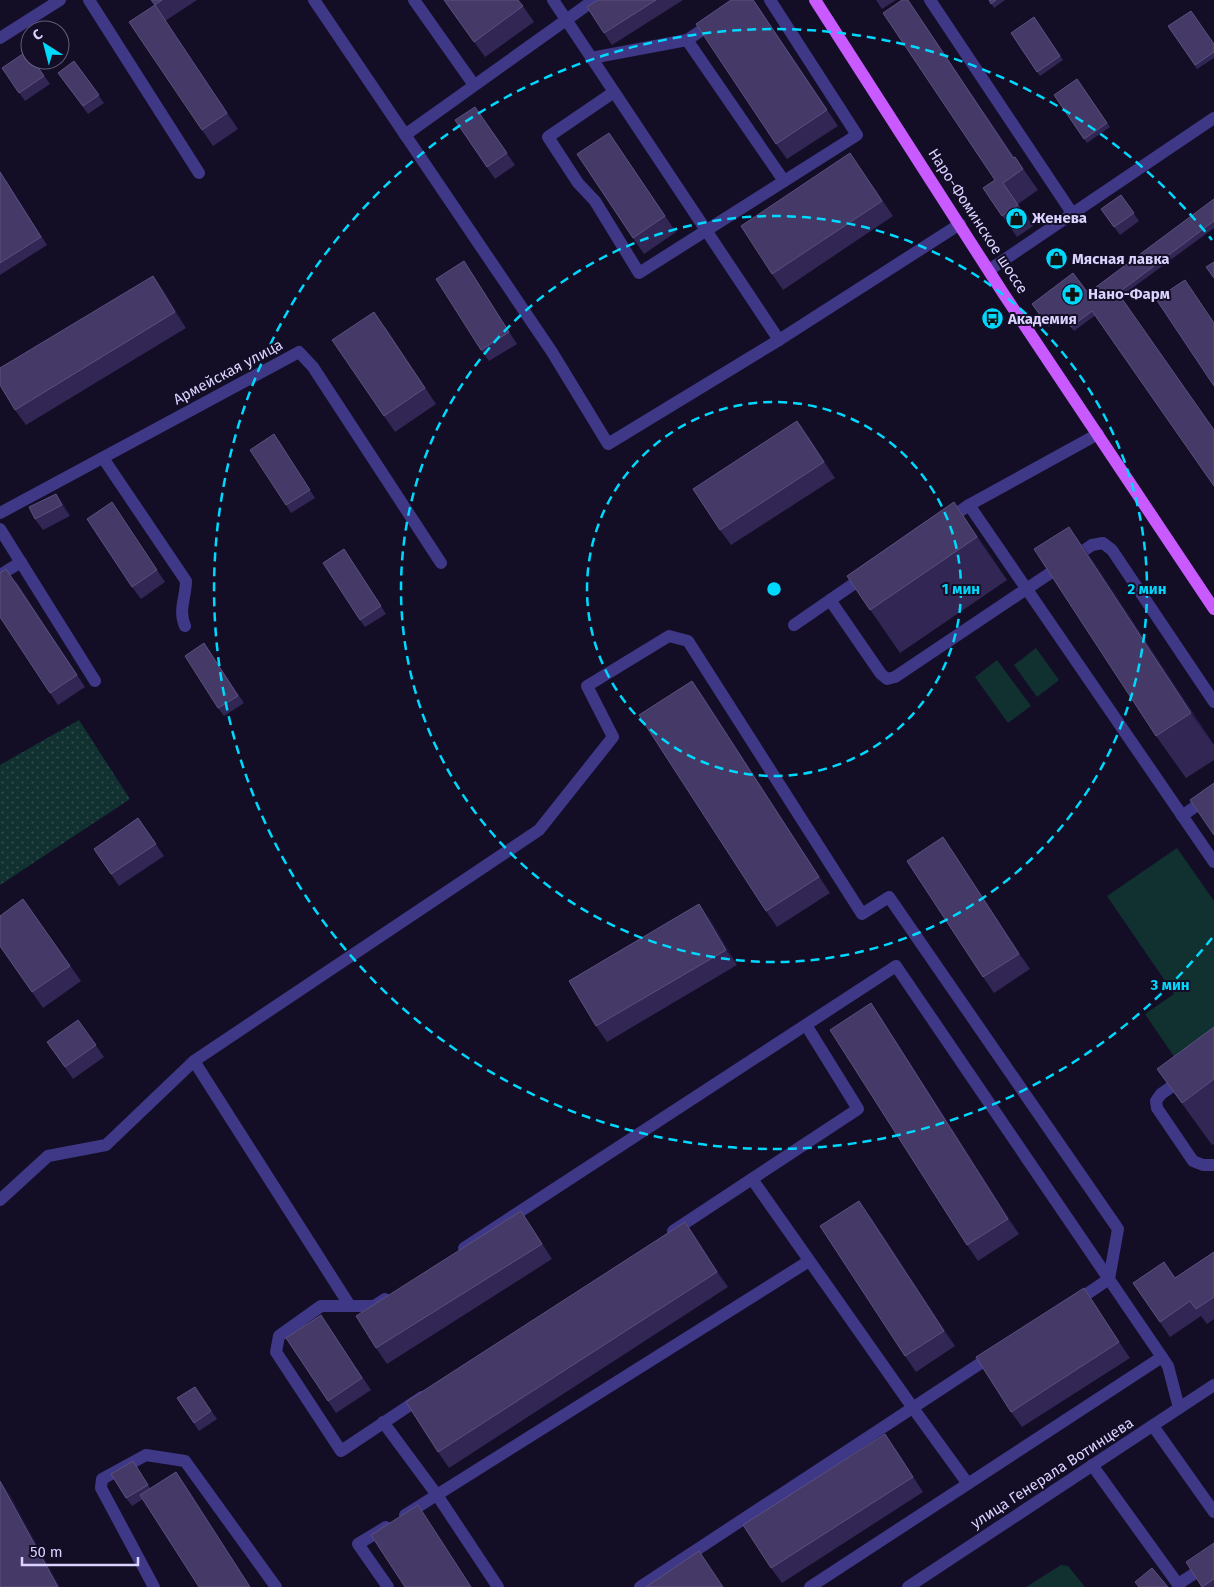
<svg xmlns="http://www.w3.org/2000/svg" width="1214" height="1587" font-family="'Fira Sans',sans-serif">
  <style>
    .grass { fill: url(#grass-dots) }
    .park { fill: #113030 }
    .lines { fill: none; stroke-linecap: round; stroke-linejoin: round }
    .minor { stroke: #3e3887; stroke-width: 12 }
    .major { stroke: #c95aff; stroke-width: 12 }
    .wall { fill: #322655 }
    .shaded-wall { fill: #1e153a }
    .building { fill: #443967; stroke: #5b517f }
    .ring { fill: none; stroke: #00d9fe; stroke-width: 2.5; stroke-dasharray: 9 6 }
    .labels { text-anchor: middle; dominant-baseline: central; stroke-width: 4; stroke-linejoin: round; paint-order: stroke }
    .poi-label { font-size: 15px; font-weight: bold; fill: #dad3ff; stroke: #130e26; text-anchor: start }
    .street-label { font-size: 15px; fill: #dad3ff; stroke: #130e26 }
    .centre { fill: #00d9fe; stroke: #130e26; stroke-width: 2.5 }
    .ring-label { font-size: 15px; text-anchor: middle; font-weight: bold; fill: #00d9fe; stroke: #130e26; stroke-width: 4; stroke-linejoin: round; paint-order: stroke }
  </style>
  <defs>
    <pattern id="grass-dots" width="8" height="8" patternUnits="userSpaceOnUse" patternTransform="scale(1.25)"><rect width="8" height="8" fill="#113030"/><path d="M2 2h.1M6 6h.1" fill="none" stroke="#334d4f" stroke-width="1.8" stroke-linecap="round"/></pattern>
  </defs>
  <rect width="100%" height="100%" fill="#130e26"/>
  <path class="grass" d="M 79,720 L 130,799 L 0,885 L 0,765 Z"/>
  <g class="park">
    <path d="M 1036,648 L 1059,680 L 1037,697 L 1014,665 Z"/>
    <path d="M 997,660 L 1031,706 L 1008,723 L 975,677 Z"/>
    <path d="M 1177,848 L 1214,901 L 1214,1036 L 1177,1061 L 1145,1014 L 1174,994 L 1107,896 Z"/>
    <path d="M 1061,1565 L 1068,1566 L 1085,1587 L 1026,1587 Z"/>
  </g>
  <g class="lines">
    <g class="minor">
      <path d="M 89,0 L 199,173"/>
      <path d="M 314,0 L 552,352 L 608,444 L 779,340 L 960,224"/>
      <path d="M 414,0 L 474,85"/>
      <path d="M 553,0 L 779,340"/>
      <path d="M 930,0 L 1072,213"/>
      <path d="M 0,38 L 60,0"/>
      <path d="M 687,40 L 784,181"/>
      <path d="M 591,58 L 687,40 L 714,22"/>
      <path d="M 614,92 L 548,137 L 578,183 L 595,201 L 639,273 L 857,135 L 770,0"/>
      <path d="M 405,135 L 594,0"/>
      <path d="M 989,270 L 1214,118"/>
      <path d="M 103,458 L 186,581 C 186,597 178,610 185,626"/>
      <path d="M 969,505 L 1214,862"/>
      <path d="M 0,513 L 299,352 L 313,367 L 441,563"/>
      <path d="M 946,521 L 969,505 L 1098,434"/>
      <path d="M 0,529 L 95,681"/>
      <path d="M 0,575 L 21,562"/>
      <path d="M 830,600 L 881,674 L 887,679 L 895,677 L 1092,545 L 1103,543 L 1112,550 L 1214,702"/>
      <path d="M 794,625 L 865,576"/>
      <path d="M 1182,816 L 1214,793"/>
      <path d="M 194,1061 L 539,830 L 613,737 L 587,686 L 669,636 L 688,641 L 862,914 L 889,897 L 1118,1229 L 1109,1279 L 1075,1302"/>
      <path d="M 1184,1078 L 1161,1094 L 1156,1101 L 1157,1108 L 1193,1161 L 1203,1165 L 1214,1165"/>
      <path d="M 752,1179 L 913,1408 L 968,1484"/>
      <path d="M 0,1200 L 48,1156 L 106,1145 L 194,1061 L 350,1306"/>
      <path d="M 673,1231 L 858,1109 L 806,1025"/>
      <path d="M 464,1248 L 896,966 L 1168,1366 L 1179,1408"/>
      <path d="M 385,1299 L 374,1306 L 321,1306 L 279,1336 L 276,1352 L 341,1451 L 422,1397"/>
      <path d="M 383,1422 L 437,1495 L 498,1587"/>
      <path d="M 1153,1426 L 1214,1512"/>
      <path d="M 1092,1465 L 1180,1587"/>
      <path d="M 405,1515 L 809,1261"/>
      <path d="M 386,1527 L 358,1544 L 388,1587"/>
      <path d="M 1178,1584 L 1214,1561"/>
      <path d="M 154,1587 L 101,1488 L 102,1479 L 146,1455 L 185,1461 L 276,1587"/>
      <path d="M 640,1587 L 993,1355"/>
      <path d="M 810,1587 L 1162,1357"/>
      <path d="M 908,1587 L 1214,1385"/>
    </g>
    <path class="major" d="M 815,0 L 1003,293 L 1214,609"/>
  </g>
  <g class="wall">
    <path d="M 151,0 L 197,0 L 165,21 L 238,129 L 213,146 L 202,130 L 155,5 Z"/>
    <path d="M 444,0 L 523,6 L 534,22 L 485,57 Z"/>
    <path d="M 598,0 L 683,0 L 612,45 L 604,33 Z"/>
    <path d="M 754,0 L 838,126 L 787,159 L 776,144 Z"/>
    <path d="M 876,0 L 896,0 L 882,9 Z"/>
    <path d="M 989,0 L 1005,0 L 994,8 Z"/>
    <path d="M 1034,17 L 1063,60 L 1040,76 L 1011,33 Z"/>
    <path d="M 921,19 L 1014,157 L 1015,157 L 1038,190 L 1018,204 L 1033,226 L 1017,237 L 983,188 L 995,180 Z"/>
    <path d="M 1168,26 L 1214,44 L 1214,58 L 1197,69 Z"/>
    <path d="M 33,60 L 50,84 L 25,101 L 2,68 Z"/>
    <path d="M 74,61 L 104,103 L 88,114 L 58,73 Z"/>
    <path d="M 1077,79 L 1110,127 L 1087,143 L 1054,95 Z"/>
    <path d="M 475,107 L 515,165 L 495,179 L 455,120 Z"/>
    <path d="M 609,133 L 676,232 L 644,254 L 633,238 Z"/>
    <path d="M 861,169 L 893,216 L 783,290 L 772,274 Z"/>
    <path d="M 0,171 L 47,245 L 0,275 Z"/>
    <path d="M 1121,195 L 1139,221 L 1120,235 L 1101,209 Z"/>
    <path d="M 1214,199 L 1214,228 L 1074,331 L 1067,322 L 1057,322 L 1049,327 L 1032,304 L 1088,293 Z"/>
    <path d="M 472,273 L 517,344 L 489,361 L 481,350 Z"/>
    <path d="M 153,276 L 164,291 L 186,328 L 26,425 L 15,410 Z"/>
    <path d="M 385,327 L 436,404 L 395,432 L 384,416 Z"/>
    <path d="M 274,434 L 315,498 L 291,513 L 286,505 Z"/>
    <path d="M 808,436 L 835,478 L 731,545 L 720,530 Z"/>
    <path d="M 56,494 L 64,505 L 70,516 L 43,530 L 35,519 Z"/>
    <path d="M 112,502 L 165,582 L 141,599 L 132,587 Z"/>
    <path d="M 954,502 L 1007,580 L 900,653 L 847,576 Z"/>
    <path d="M 1069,527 L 1099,570 L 1214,745 L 1214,760 L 1186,778 L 1156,736 Z"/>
    <path d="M 344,549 L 386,614 L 365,627 L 360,620 Z"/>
    <path d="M 15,580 L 85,687 L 58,705 L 50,693 Z"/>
    <path d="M 204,643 L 244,703 L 224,716 L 218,708 Z"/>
    <path d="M 692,681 L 703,696 L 830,893 L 777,927 L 766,911 Z"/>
    <path d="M 138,818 L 164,856 L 119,886 L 94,849 Z"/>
    <path d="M 954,853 L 1030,969 L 994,993 L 983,977 Z"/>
    <path d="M 23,899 L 81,981 L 43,1008 L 0,946 Z"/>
    <path d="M 710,919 L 737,965 L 607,1042 L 596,1026 Z"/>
    <path d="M 871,1003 L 882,1019 L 1019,1234 L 978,1261 L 967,1245 Z"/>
    <path d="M 78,1020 L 104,1057 L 73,1079 L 47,1042 Z"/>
    <path d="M 1214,1027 L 1214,1144 L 1212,1145 L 1157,1069 Z"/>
    <path d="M 870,1216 L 955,1346 L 916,1372 L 905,1356 Z"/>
    <path d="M 685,1222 L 728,1287 L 449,1468 L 438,1452 Z"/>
    <path d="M 532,1227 L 552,1259 L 387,1364 L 376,1348 Z"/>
    <path d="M 1214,1252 L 1214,1319 L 1207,1324 L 1201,1316 L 1170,1337 L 1133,1283 L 1175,1278 Z"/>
    <path d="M 1084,1288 L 1130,1358 L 1022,1427 L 1011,1412 Z"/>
    <path d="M 329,1327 L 371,1390 L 336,1413 L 328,1401 Z"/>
    <path d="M 195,1387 L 217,1419 L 199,1431 L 177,1398 Z"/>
    <path d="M 896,1449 L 923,1492 L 782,1583 L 771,1568 Z"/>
    <path d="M 133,1461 L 150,1488 L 187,1487 L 143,1499 L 132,1506 L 126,1498 Z"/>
    <path d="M 1214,1543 L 1214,1587 L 1202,1587 Z"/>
  </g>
  <g class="shaded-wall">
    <path d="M 754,0 L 838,126 L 827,110 Z"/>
    <path d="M 464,261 L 472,273 L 517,344 L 509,332 Z"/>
    <path d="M 153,276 L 164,291 L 186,328 L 175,312 Z"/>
    <path d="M 797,421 L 808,436 L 835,478 L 824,462 Z"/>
    <path d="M 56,494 L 64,505 L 70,516 L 62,505 Z"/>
    <path d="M 954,502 L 984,545 L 1007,580 L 977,537 Z"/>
    <path d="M 1069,527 L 1099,570 L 1214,746 L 1191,713 Z"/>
    <path d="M 692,681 L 703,696 L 830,893 L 819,877 Z"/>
    <path d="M 943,837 L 954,853 L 1030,969 L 1019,954 Z"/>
    <path d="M 699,904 L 710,919 L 737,965 L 726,950 Z"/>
    <path d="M 871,1003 L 882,1019 L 1019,1234 L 1008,1219 Z"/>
    <path d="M 859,1201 L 870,1216 L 955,1346 L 944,1331 Z"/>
    <path d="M 521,1211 L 532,1227 L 552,1259 L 542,1244 Z"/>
    <path d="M 685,1222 L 696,1237 L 728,1287 L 717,1272 Z"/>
    <path d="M 1084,1288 L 1094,1303 L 1130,1358 L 1119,1342 Z"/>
    <path d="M 885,1434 L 896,1449 L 923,1492 L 913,1477 Z"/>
    <path d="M 176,1472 L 187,1487 L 251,1587 L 250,1587 Z"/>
    <path d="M 0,1481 L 11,1496 L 60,1587 L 58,1587 Z"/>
    <path d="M 418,1505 L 429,1521 L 472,1587 L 471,1587 Z"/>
  </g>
  <g class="building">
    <path d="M 151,0 L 162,0 L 155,5 Z"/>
    <path d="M 444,0 L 518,0 L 523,6 L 474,42 Z"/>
    <path d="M 598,0 L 656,0 L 604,33 L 587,7 Z"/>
    <path d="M 731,0 L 753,0 L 827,110 L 776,144 L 696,24 Z"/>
    <path d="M 902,0 L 908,0 L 1013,158 L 1015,157 L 1023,169 L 1003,183 L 1018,205 L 1002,216 L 983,188 L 995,180 L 883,13 Z"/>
    <path d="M 989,0 L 996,0 L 991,4 Z"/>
    <path d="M 155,5 L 227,113 L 202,130 L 129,22 Z"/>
    <path d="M 1191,11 L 1214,44 L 1214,52 L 1195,65 L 1168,26 Z"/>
    <path d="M 1034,17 L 1060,56 L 1037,72 L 1011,33 Z"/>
    <path d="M 27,51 L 30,55 L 30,60 L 33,60 L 44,76 L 19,93 L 2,68 Z"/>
    <path d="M 74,61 L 99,95 L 83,106 L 58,73 Z"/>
    <path d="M 1077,79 L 1107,123 L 1084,139 L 1054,95 Z"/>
    <path d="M 475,107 L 507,153 L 487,167 L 455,120 Z"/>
    <path d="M 609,133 L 665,216 L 633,238 L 577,154 Z"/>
    <path d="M 850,153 L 882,201 L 772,274 L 741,226 Z"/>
    <path d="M 0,172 L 41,237 L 0,263 Z"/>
    <path d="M 1121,195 L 1134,213 L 1114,227 L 1101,209 Z"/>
    <path d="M 1214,199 L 1214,221 L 1118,293 L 1214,430 L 1214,486 L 1092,311 L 1071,327 L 1064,317 L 1054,318 L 1046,323 L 1032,304 L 1073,273 L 1088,293 Z"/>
    <path d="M 464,261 L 509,332 L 481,350 L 436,279 Z"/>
    <path d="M 1214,262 L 1214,278 L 1206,267 Z"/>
    <path d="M 153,276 L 175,312 L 15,410 L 0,385 L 0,368 Z"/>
    <path d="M 1185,280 L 1214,323 L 1214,386 L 1156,299 Z"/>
    <path d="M 374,312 L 425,388 L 384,416 L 332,340 Z"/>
    <path d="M 797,421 L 824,462 L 720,530 L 693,489 Z"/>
    <path d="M 274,434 L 310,490 L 286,505 L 250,450 Z"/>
    <path d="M 56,494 L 62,505 L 35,519 L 29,507 Z"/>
    <path d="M 112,502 L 157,570 L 132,587 L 87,519 Z"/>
    <path d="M 954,502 L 977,537 L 870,610 L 847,576 Z"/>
    <path d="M 1069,527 L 1191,713 L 1156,736 L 1034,549 Z"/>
    <path d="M 344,549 L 381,606 L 360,620 L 323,563 Z"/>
    <path d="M 6,569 L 77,675 L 50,693 L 0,617 L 0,573 Z"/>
    <path d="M 204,643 L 238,696 L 218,708 L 185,656 Z"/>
    <path d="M 692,681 L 819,877 L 766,911 L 639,715 Z"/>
    <path d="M 1214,783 L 1214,835 L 1190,800 Z"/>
    <path d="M 138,818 L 156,844 L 111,874 L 94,849 Z"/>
    <path d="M 943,837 L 1019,954 L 983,977 L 907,861 Z"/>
    <path d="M 23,899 L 70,966 L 32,992 L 0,946 L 0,916 Z"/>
    <path d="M 699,904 L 726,950 L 596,1026 L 569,981 Z"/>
    <path d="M 871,1003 L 1008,1219 L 967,1245 L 830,1030 Z"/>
    <path d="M 78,1020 L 96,1045 L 65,1067 L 47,1042 Z"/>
    <path d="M 1214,1027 L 1214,1079 L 1182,1103 L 1157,1069 Z"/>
    <path d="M 859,1201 L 944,1331 L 905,1356 L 820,1226 Z"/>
    <path d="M 521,1211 L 542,1244 L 376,1348 L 356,1316 Z"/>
    <path d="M 685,1222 L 717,1272 L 438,1452 L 406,1402 Z"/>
    <path d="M 1214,1252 L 1214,1297 L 1196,1309 L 1190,1301 L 1160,1322 L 1133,1283 L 1164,1262 L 1175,1278 Z"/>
    <path d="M 1084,1288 L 1119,1342 L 1011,1412 L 976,1357 Z"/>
    <path d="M 321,1315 L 362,1378 L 328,1401 L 286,1338 Z"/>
    <path d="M 195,1387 L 211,1411 L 194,1423 L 177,1398 Z"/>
    <path d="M 885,1434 L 913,1477 L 771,1568 L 743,1525 Z"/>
    <path d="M 133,1461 L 148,1485 L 126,1498 L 111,1474 Z"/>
    <path d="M 176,1472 L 250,1587 L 199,1587 L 140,1495 Z"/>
    <path d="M 0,1481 L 58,1587 L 0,1587 Z"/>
    <path d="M 418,1505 L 471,1587 L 405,1587 L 371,1535 Z"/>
    <path d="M 1214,1543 L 1214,1579 L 1202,1587 L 1186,1562 Z"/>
    <path d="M 699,1551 L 723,1587 L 646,1587 Z"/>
    <path d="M 1152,1568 L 1168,1587 L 1139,1587 L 1135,1582 Z"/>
  </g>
  <g class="ring">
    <circle cx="774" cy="589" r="187"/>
    <circle cx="774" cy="589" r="373"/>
    <path d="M1212 938A560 560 0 1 1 1212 240"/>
  </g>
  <defs>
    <symbol id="shop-disc" viewBox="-11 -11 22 22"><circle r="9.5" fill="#00d9fe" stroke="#130e26"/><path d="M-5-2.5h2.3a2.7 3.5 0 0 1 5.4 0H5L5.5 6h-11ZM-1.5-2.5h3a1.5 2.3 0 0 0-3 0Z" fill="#111"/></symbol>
    <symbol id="pharmacy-disc" viewBox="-11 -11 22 22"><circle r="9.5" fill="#00d9fe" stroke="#130e26"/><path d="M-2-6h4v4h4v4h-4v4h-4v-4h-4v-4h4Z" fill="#111"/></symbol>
    <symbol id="bus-disc" viewBox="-11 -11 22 22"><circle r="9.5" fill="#00d9fe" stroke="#130e26"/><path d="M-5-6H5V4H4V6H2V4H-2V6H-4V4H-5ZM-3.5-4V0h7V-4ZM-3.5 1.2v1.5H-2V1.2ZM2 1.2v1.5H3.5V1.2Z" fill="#111"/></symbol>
  </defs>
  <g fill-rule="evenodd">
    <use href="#shop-disc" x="1004" y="206" width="25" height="25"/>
    <use href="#shop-disc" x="1044" y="246" width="25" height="25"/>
    <use href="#pharmacy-disc" x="1060" y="282" width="25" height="25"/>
    <use href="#bus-disc" x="980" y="306" width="25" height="25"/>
  </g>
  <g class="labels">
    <g class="poi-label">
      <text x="1032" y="218">Женева</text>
      <text x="1072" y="259">Мясная лавка</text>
      <text x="1088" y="294">Нано-Фарм</text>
      <text x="1008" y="319">Академия</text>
    </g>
    <g class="street-label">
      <text transform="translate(978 221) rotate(57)">Наро-Фоминское шоссе</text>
      <text transform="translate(228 372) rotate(-28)">Армейская улица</text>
      <text transform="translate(1052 1473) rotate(-33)">улица Генерала Вотинцева</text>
    </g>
  </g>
  <circle cx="774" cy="589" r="8" class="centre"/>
  <g class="ring-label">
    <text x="961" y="594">1 мин</text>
    <text x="1147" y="594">2 мин</text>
    <text x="1170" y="990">3 мин</text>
  </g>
  <g transform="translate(45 45) rotate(324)"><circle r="24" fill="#130e26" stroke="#635d7d"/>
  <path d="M0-4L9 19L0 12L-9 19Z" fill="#00d9fe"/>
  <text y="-8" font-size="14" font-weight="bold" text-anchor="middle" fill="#dad3ff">С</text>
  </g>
  <path d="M22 1557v8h116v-8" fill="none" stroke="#dad3ff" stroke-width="2.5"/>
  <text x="30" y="1557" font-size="15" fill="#dad3ff" stroke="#130e26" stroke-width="4" paint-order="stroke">50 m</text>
</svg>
